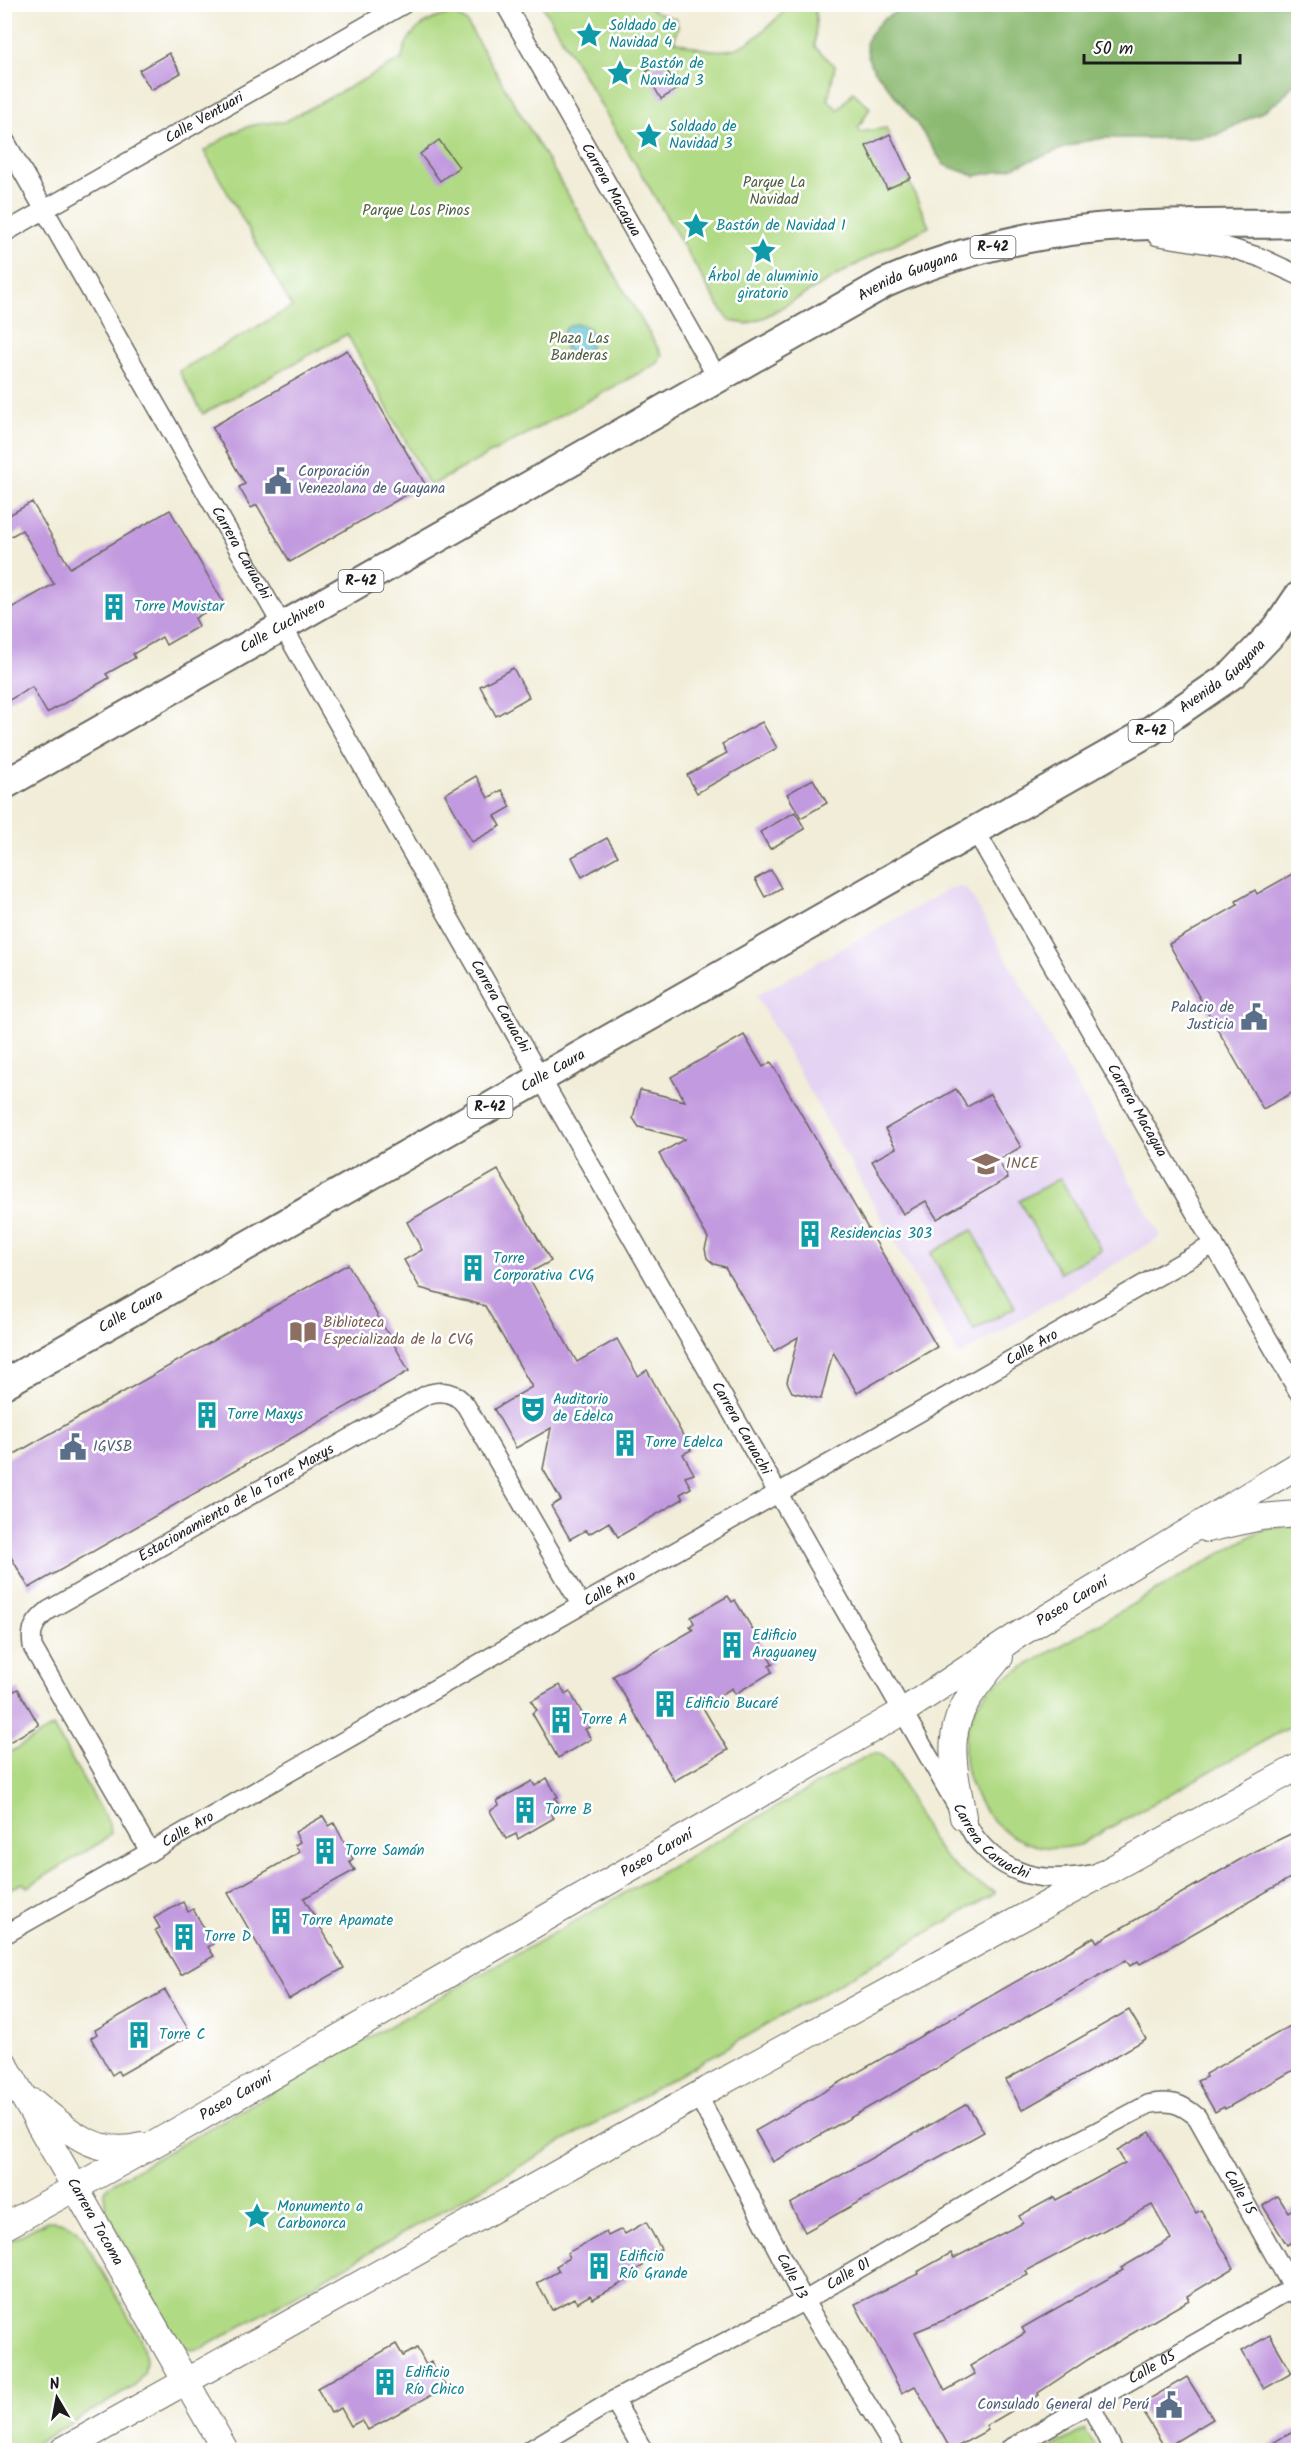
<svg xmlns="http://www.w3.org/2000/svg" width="1303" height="2455" font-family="Kalam,sans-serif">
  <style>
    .built { fill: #e4d3f2 }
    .green { fill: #b1da84; stroke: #667b50; stroke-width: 1.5 }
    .forest { fill: #8cba72; stroke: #546b47; stroke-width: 1.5 }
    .water { fill: #53bece; stroke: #386d75; stroke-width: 1.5 }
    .building { fill: #c29adf; fill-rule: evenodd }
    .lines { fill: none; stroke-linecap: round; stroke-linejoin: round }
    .street-casing { stroke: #67655e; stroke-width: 21 }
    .secondary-casing { stroke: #67655e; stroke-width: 28 }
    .primary-casing { stroke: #67655e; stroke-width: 32 }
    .street { stroke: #fff; stroke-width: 18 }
    .secondary { stroke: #fff; stroke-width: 26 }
    .primary { stroke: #fff; stroke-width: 28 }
    .labels { text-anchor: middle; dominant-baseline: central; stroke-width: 5; stroke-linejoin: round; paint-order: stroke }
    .shield { fill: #fff; stroke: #606060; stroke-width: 1.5 }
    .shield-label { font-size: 14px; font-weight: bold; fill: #1c1c1c }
    .culture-label { font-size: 15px; fill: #0d838f; stroke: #fff; text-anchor: start }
    .street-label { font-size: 15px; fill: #1c1c1c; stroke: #fff }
    .park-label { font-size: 15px; fill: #505e40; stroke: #fff }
    .service-label { font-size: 15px; fill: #4e5e75; stroke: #fff; text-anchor: start }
    .education-label { font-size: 15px; fill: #785e54; stroke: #fff; text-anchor: start }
  </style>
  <rect width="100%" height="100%" fill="#fff"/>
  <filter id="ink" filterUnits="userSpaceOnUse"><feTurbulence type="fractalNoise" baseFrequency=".0167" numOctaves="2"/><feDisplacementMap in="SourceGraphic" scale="12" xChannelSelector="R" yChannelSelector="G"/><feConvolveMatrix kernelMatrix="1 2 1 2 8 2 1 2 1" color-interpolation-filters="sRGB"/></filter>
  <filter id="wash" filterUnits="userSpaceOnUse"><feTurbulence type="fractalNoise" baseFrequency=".008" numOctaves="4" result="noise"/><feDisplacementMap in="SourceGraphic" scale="24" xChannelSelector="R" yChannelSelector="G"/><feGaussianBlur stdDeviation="1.35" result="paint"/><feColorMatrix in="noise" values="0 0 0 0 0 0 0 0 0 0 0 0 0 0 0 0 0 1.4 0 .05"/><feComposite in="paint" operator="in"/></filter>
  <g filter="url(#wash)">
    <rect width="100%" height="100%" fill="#f1edd8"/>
    <path class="built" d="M 958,887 L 965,888 L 971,895 L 1160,1235 L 1159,1238 L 959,1356 L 756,996 L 951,888 Z"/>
    <g class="green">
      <path d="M 542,5 L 646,5 L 654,11 L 676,19 L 678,26 L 674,41 C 739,62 746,47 791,5 L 813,5 L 816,15 L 815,47 L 835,66 L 828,100 L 838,110 L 853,92 L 870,108 L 858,128 L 860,132 L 886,128 L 929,227 L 880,251 L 765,317 L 747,324 L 730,321 L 719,306 Z"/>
      <path d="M 453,14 L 466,21 L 662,355 L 658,363 L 430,486 L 347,334 L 203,414 L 179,371 L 292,307 L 204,151 C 235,131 247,122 284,122 L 402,59 C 405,32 428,17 453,14 Z"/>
      <path d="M 1060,1178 L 1101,1250 L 1060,1273 L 1019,1201 Z"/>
      <path d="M 972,1230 L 1015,1307 L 974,1330 L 931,1253 Z"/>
      <path d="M 1298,1526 L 1298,1722 L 1079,1845 C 985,1869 923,1741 998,1682 L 1258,1532 L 1270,1527 Z"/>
      <path d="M 53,1727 L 109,1823 L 111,1833 L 103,1841 L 27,1887 L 23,1883 L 5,1891 L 5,1755 Z"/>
      <path d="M 870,1754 L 879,1754 C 894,1763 900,1779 908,1795 C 934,1845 941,1866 994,1892 L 993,1895 L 203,2348 L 190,2350 L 177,2341 L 106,2211 L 104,2194 L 109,2185 Z"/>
      <path d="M 47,2221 C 62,2220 74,2226 83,2238 L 140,2337 L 146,2359 L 145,2371 L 135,2386 L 25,2450 L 5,2450 L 5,2244 Z"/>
      <path d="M 1085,2429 L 1097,2450 L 1047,2450 Z"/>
    </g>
    <path class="forest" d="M 908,5 L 1298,5 L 1298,79 L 1281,99 L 1262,112 L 1216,135 L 1193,138 L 1104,138 L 1081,142 L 1005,170 L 975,176 L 944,165 L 917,124 L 870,64 L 866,45 L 869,35 L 882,20 Z"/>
    <circle class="water" cx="577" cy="339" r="15"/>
    <g id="blocks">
      <g class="building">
        <path d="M 169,53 L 181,73 L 151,90 L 139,70 Z"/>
        <path d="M 662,62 L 678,89 L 661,99 L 646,72 Z"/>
        <path d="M 890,134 L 911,178 L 887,189 L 866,146 Z"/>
        <path d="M 439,140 L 459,167 L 440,181 L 420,154 Z"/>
        <path d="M 347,350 L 425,484 L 290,562 L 257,505 L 251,508 L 239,487 L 245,484 L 212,427 Z"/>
        <path d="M 32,502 L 70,568 L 170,510 L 223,602 L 195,618 L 199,626 L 166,645 L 162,637 L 133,654 L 135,658 L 106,674 L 109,678 L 47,713 L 32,687 L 4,703 L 4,612 L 54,584 L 22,530 L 4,540 L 4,518 Z"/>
        <path d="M 513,668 L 529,697 L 496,716 L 480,686 Z"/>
        <path d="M 762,722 L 777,748 L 697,793 L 687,775 L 727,753 L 722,744 Z"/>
        <path d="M 476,776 L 488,798 L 502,790 L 511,807 L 495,816 L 501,826 L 472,842 L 445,794 Z"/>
        <path d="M 813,779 L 827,803 L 801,818 L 787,794 Z"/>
        <path d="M 795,812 L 805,829 L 770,849 L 760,832 Z"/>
        <path d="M 607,838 L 618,856 L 582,877 L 572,857 Z"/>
        <path d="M 771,870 L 781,888 L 765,897 L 755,879 Z"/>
        <path d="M 1299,870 L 1299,1089 L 1263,1109 L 1169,944 L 1238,905 L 1236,901 L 1255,890 L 1257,894 Z"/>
        <path d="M 744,1035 L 763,1067 L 771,1062 L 937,1347 L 857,1393 L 833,1352 L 821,1399 L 792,1392 L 787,1382 L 798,1337 L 774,1351 L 725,1267 L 714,1264 L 707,1258 L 705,1249 L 708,1238 L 659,1154 L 685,1139 L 639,1127 L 633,1118 L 640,1090 L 685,1101 L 671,1077 Z"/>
        <path d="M 956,1089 L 967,1107 L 990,1094 L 1021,1147 L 998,1160 L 1008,1178 L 937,1219 L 926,1201 L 903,1214 L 872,1161 L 896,1148 L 885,1129 Z"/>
        <path d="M 498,1170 L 551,1261 L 527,1274 L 577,1362 L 617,1339 L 638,1376 L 647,1370 L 691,1450 L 683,1454 L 694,1474 L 685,1477 L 691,1488 L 680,1494 L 683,1499 L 618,1537 L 609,1522 L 589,1534 L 586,1530 L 570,1539 L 551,1506 L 561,1500 L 543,1469 L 551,1428 L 516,1448 L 494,1409 L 532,1387 L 485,1306 L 420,1288 L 404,1260 L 422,1250 L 407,1222 Z"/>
        <path d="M 348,1264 L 409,1371 L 29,1588 L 4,1545 L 4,1460 Z"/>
        <path d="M 728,1596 L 732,1602 L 735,1600 L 753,1630 L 773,1664 L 769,1666 L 772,1672 L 735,1694 L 732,1688 L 702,1706 L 728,1750 L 674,1781 L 613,1676 L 693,1630 L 690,1626 L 694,1623 L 691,1617 Z"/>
        <path d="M 560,1685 L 565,1694 L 570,1692 L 590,1727 L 585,1729 L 591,1739 L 558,1758 L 532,1713 L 537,1710 L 531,1701 Z"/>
        <path d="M 18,1689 L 39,1725 L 4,1745 L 4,1696 Z"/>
        <path d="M 547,1778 L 558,1797 L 555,1798 L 561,1808 L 551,1814 L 554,1818 L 518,1839 L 516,1834 L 506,1839 L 490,1811 L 499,1805 L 497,1801 L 532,1781 L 535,1786 Z"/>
        <path d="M 323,1816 L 329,1826 L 334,1823 L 353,1859 L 349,1861 L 355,1870 L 304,1898 L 344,1968 L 289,1999 L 228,1893 L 300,1852 L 295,1845 L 300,1842 L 295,1832 Z"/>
        <path d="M 1299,1830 L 1299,1873 L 1140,1964 L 1138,1961 L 1130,1966 L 1126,1960 L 773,2162 L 755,2131 L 1094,1937 L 1097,1942 L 1255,1851 Z"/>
        <path d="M 183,1902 L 188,1912 L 193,1909 L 213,1944 L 208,1947 L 214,1956 L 181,1975 L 155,1930 L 160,1928 L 154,1918 Z"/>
        <path d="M 165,1990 L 189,2030 L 183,2035 L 185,2038 L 120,2075 L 118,2071 L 112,2075 L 91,2038 L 97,2034 L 95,2030 Z"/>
        <path d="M 1129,2010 L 1146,2039 L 1022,2110 L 1006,2080 Z"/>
        <path d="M 1299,2021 L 1299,2067 L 1225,2109 L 1224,2107 L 1215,2112 L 1197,2081 L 1206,2077 L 1205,2074 Z"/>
        <path d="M 967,2104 L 984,2132 L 805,2232 L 790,2204 Z"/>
        <path d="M 1150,2132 L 1196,2213 L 1201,2210 L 1234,2268 L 1187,2296 L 1189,2300 L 1089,2359 L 1038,2393 L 1039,2395 L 986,2426 L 988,2430 L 951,2450 L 915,2386 L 902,2393 L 855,2304 L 918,2274 L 917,2272 L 951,2253 L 954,2258 L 1023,2223 L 1019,2216 L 1054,2197 L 1056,2200 L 1125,2163 L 1117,2150 ZM 1152,2205 L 1171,2239 L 1121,2268 L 1123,2270 L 1022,2328 L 1025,2333 L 970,2366 L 975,2374 L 945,2391 L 915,2332 L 944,2320 L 997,2290 L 1028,2275 L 1026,2271 Z"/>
        <path d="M 1278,2196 L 1288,2212 L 1299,2205 L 1299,2238 L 1287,2245 L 1263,2206 Z"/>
        <path d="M 646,2222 L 661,2249 L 640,2261 L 643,2266 L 629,2273 L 631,2278 L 593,2299 L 590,2295 L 577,2303 L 574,2298 L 552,2310 L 537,2283 L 559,2271 L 556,2266 L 569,2258 L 567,2253 L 606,2232 L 608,2236 L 622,2229 L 625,2234 Z"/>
        <path d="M 1270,2335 L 1292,2373 L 1264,2389 L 1242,2351 Z"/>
        <path d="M 396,2344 L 403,2356 L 417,2348 L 426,2365 L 431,2362 L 446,2387 L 368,2430 L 362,2420 L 351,2426 L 341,2408 L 331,2413 L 317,2388 Z"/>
        <path d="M 1187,2377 L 1213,2419 L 1165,2448 L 1139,2405 Z"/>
        <path d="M 1299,2427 L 1299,2451 L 1260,2451 Z"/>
      </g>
    </g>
  </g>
  <g filter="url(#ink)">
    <use href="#blocks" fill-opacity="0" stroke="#67655e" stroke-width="1.5"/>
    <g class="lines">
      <defs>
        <g id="street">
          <path id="s1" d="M 505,4 L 717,377"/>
          <path id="s2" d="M 4,139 L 974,1836 C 1005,1877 1044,1884 1093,1874"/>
          <path id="s3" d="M 4,233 L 404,4"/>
          <path d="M 1157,236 L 1227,247 L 1259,257 L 1298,275"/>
          <path id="s4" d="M 975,830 L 1298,1391"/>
          <path id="s5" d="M 150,1852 L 33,1648 C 29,1630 35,1621 49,1610 L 426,1395 C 442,1389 456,1392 466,1406 L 581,1605"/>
          <path id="s6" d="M 4,1935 L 1214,1244"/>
          <path id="s7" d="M 698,2095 L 804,2301 L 895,2450"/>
          <path d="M 614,2400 L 643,2450"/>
          <path d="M 1090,2404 L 1113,2450"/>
          <path id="s8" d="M 530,2450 L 614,2400 L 804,2301 L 1028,2168 L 1149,2104 C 1170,2100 1181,2103 1197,2117 L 1298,2297"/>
          <path id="s9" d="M 1008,2450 L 1298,2285"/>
        </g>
        <g id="secondary">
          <path d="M 1207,1529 L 1261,1517 L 1298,1514"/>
          <path d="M 963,1817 C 959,1792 951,1763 954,1738 C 957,1706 981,1680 1000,1657"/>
          <path id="s10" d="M 4,2063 L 225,2450"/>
          <path d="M 33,2102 C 67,2129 94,2158 141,2146"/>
          <path id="s11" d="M 4,2227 L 158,2142 L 902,1712 L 1018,1635 L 1298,1465"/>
          <path d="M 63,2450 L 698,2095 L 1298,1767"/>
        </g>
        <g id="primary">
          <path id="s12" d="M 4,785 L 885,283 C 951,254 1024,235 1097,228 C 1164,222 1231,225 1298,223"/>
          <path id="s13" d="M 4,1384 L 1150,731 L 1233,674 L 1277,628 L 1298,597"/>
        </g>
      </defs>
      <use href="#street" class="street-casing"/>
      <use href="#secondary" class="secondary-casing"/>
      <use href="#primary" class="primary-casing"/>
      <use href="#street" class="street"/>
      <use href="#secondary" class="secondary"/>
      <use href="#primary" class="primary"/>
    </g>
  </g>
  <defs>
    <symbol id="sight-bare" viewBox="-9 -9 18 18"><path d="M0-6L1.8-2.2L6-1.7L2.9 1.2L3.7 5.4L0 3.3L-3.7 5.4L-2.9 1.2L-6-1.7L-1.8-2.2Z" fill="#0f9aa8" stroke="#fff" stroke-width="2.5" paint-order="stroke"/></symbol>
    <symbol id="civic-bare" viewBox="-9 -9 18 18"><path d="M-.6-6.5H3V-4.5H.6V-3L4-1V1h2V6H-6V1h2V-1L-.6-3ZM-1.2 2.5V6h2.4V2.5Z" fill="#5c6f8a" stroke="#fff" stroke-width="2.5" paint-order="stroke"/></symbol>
    <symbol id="building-bare" viewBox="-9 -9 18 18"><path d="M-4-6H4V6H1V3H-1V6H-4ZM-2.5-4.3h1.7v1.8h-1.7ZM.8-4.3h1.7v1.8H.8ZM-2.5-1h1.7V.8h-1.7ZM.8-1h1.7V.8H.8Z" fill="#0f9aa8" stroke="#fff" stroke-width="2.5" paint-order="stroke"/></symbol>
    <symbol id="university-bare" viewBox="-9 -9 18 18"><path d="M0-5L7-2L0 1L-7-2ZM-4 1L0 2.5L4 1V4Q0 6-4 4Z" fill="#8d6e63" stroke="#fff" stroke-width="2.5" paint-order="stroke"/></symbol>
    <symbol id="library-bare" viewBox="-9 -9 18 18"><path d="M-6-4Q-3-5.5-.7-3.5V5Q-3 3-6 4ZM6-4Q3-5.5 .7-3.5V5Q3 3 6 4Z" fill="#8d6e63" stroke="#fff" stroke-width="2.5" paint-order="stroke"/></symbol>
    <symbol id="theatre-bare" viewBox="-9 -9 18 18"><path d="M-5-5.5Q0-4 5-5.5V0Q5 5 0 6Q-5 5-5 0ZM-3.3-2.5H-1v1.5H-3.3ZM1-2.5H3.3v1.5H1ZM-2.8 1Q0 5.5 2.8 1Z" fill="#0f9aa8" stroke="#fff" stroke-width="2.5" paint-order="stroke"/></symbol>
  </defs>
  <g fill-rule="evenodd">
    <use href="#sight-bare" x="570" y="16" width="38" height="38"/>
    <use href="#sight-bare" x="601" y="54" width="38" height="38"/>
    <use href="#sight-bare" x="630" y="117" width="38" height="38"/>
    <use href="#sight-bare" x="677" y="207" width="38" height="38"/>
    <use href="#sight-bare" x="744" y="232" width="38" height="38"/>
    <use href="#civic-bare" x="259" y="462" width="38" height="38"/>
    <use href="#building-bare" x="95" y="588" width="38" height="38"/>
    <use href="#civic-bare" x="1235" y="998" width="38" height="38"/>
    <use href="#university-bare" x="967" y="1145" width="38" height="38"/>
    <use href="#building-bare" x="791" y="1215" width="38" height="38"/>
    <use href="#building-bare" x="454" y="1249" width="38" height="38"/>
    <use href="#library-bare" x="284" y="1313" width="38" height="38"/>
    <use href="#theatre-bare" x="514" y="1390" width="38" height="38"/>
    <use href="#building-bare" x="188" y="1396" width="38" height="38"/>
    <use href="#building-bare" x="606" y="1424" width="38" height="38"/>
    <use href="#civic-bare" x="54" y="1428" width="38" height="38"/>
    <use href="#building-bare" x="713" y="1626" width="38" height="38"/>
    <use href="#building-bare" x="646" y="1685" width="38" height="38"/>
    <use href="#building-bare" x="542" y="1701" width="38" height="38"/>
    <use href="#building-bare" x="506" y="1791" width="38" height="38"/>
    <use href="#building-bare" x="306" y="1832" width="38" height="38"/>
    <use href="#building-bare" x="262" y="1902" width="38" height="38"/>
    <use href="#building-bare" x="165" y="1918" width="38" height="38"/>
    <use href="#building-bare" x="120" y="2016" width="38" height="38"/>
    <use href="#sight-bare" x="238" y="2197" width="38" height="38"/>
    <use href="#building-bare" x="580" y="2247" width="38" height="38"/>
    <use href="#building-bare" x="366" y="2363" width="38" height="38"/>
    <use href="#civic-bare" x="1150" y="2386" width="38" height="38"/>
  </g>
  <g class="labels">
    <g class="shield">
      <rect x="970.5" y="236" width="45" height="22" rx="4.5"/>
      <rect x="338.5" y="570" width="45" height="22" rx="4.5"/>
      <rect x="1128.5" y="720" width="45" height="22" rx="4.5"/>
      <rect x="467.5" y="1096" width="45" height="22" rx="4.5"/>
    </g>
    <g class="shield-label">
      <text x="993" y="247">R-42</text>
      <text x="361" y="581">R-42</text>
      <text x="1151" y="731">R-42</text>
      <text x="490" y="1107">R-42</text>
    </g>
    <g class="culture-label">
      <text x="609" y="26">Soldado de<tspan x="609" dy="17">Navidad 4</tspan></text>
      <text x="640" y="64">Bastón de<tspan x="640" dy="17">Navidad 3</tspan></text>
      <text x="669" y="127">Soldado de<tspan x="669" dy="17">Navidad 3</tspan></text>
      <text x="716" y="226">Bastón de Navidad 1</text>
      <text x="763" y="277" text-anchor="middle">Árbol de aluminio<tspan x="763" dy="17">giratorio</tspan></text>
      <text x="134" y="607">Torre Movistar</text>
      <text x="830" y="1234">Residencias 303</text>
      <text x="493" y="1259">Torre<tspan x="493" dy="17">Corporativa CVG</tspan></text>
      <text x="553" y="1400">Auditorio<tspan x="553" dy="17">de Edelca</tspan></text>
      <text x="227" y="1415">Torre Maxys</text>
      <text x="645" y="1443">Torre Edelca</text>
      <text x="752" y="1636">Edificio<tspan x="752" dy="17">Araguaney</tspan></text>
      <text x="685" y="1704">Edificio Bucaré</text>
      <text x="581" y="1720">Torre A</text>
      <text x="545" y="1810">Torre B</text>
      <text x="345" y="1851">Torre Samán</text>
      <text x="301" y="1921">Torre Apamate</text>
      <text x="204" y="1937">Torre D</text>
      <text x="159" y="2035">Torre C</text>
      <text x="277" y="2207">Monumento a<tspan x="277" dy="17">Carbonorca</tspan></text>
      <text x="619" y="2257">Edificio<tspan x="619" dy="17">Río Grande</tspan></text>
      <text x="405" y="2373">Edificio<tspan x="405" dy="17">Río Chico</tspan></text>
    </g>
    <g class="street-label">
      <text stroke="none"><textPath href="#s3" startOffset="231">Calle Ventuari</textPath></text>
      <text stroke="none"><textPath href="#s1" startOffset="214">Carrera Macagua</textPath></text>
      <text stroke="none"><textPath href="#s12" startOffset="1038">Avenida Guayana</textPath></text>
      <text stroke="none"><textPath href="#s2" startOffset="477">Carrera Caruachi</textPath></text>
      <text stroke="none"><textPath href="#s12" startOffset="321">Calle Cuchivero</textPath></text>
      <text stroke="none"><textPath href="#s13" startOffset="1410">Avenida Guayana</textPath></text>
      <text stroke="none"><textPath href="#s2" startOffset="999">Carrera Caruachi</textPath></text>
      <text stroke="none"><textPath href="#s13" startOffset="632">Calle Caura</textPath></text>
      <text stroke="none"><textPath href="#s4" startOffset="324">Carrera Macagua</textPath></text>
      <text stroke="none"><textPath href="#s13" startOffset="146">Calle Caura</textPath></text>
      <text stroke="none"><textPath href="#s6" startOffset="1184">Calle Aro</textPath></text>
      <text stroke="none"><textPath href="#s2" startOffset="1485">Carrera Caruachi</textPath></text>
      <text stroke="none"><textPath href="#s5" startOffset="495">Estacionamiento de la Torre Maxys</textPath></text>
      <text stroke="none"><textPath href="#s6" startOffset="698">Calle Aro</textPath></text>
      <text stroke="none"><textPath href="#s11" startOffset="1238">Paseo Caroní</textPath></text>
      <text stroke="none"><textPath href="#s6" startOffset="212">Calle Aro</textPath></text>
      <text stroke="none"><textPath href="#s2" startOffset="1971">Carrera Caruachi</textPath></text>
      <text stroke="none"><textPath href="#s11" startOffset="752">Paseo Caroní</textPath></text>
      <text stroke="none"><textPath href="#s11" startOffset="266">Paseo Caroní</textPath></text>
      <text stroke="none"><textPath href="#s8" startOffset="848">Calle 15</textPath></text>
      <text stroke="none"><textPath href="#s10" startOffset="183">Carrera Tocoma</textPath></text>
      <text stroke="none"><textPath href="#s8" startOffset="364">Calle 01</textPath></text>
      <text stroke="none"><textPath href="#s7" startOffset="204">Calle 13</textPath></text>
      <text stroke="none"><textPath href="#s9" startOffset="166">Calle 05</textPath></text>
    </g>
    <g class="park-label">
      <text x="774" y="183">Parque La<tspan x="774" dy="17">Navidad</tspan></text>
      <text x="416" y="211">Parque Los Pinos</text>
      <text x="579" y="339">Plaza Las<tspan x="579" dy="17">Banderas</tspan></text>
    </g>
    <g class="service-label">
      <text x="298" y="472">Corporación<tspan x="298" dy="17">Venezolana de Guayana</tspan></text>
      <text x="1234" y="1008" text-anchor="end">Palacio de<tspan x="1234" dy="17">Justicia</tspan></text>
      <text x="93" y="1447">IGVSB</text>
      <text x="1149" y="2405" text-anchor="end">Consulado General del Perú</text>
    </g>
    <g class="education-label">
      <text x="1006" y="1164">INCE</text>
      <text x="323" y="1323">Biblioteca<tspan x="323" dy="17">Especializada de la CVG</tspan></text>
    </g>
  </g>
  <rect width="1303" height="2455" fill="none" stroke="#fff" stroke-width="24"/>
  <g transform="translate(57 2398) rotate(350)" stroke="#ffffff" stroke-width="4.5" paint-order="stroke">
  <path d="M0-4.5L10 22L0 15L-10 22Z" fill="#1c1c1c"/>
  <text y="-9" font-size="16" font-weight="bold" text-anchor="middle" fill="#1c1c1c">N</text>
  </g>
  <path d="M1084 54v9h156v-9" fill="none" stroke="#1c1c1c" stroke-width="3"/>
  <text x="1093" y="54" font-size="18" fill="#1c1c1c" stroke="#ffffff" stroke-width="4.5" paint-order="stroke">50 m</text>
</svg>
